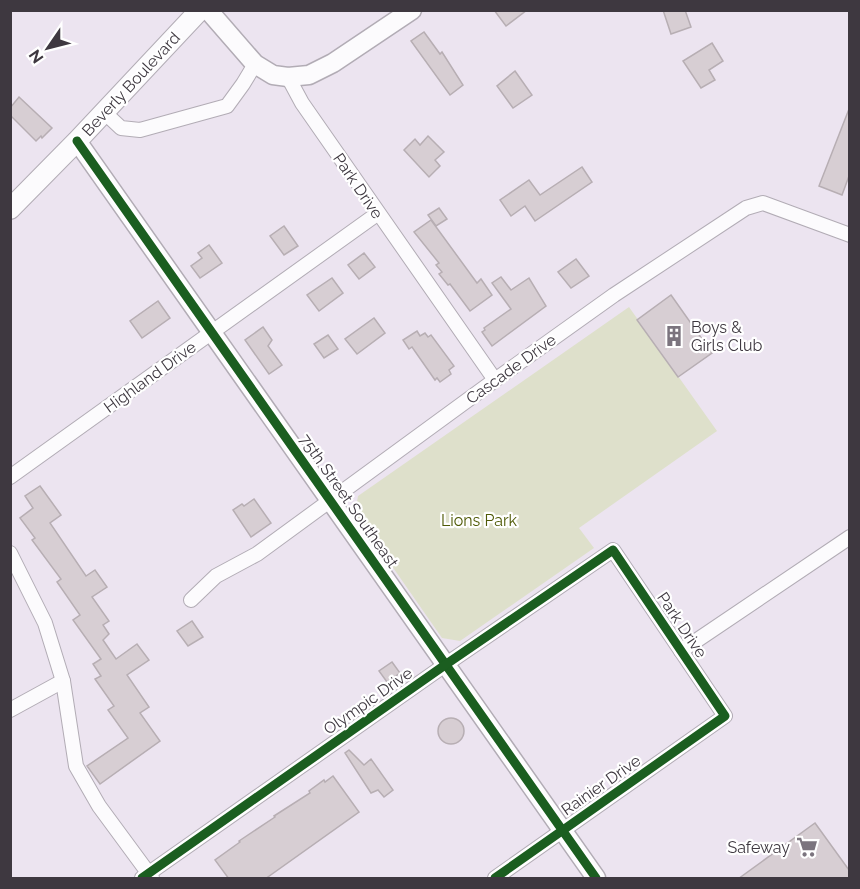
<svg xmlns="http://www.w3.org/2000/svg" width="860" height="889" font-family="Raleway,sans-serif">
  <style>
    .green { fill: #dee0cb }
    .building { fill: #d7ced3; stroke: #b7aeb3; stroke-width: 1.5 }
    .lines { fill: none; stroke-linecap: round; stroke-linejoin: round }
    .minor-casing { stroke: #b2acb5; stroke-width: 16 }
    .tertiary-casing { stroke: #b2acb5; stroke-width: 21 }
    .secondary-casing { stroke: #b2acb5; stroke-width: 22 }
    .minor { stroke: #fcfbfd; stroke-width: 14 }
    .tertiary { stroke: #fcfbfd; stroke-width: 18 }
    .secondary { stroke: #fcfbfd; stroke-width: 20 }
    .cycleway-casing { stroke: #fff; stroke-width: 13 }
    .cycleway { stroke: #1b5e20; stroke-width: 9 }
    .labels { text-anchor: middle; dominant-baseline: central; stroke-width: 4.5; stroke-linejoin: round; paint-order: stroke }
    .street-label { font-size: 16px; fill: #3e3840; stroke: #fff }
    .poi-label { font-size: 16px; fill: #3e3840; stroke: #fff; text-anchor: start }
    .park-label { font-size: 16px; fill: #4f5a06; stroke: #fff }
  </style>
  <rect width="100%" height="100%" fill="#ece4f0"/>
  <path class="green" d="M 629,307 L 717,431 L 579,528 L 594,548 L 460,641 L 442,638 L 355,513 L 358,496 Z"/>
  <g class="building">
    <path d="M 494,10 L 527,10 L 506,26 Z"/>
    <path d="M 663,10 L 685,10 L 691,27 L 671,34 Z"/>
    <path d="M 424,32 L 440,54 L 442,52 L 463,85 L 450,95 L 411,41 Z"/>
    <path d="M 712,43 L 723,61 L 709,70 L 715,80 L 701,88 L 683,61 Z"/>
    <path d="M 515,71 L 532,95 L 513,108 L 497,86 Z"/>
    <path d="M 19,97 L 52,128 L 42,138 L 41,136 L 36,141 L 10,115 L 10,108 Z"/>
    <path d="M 849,109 L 849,176 L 842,195 L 819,186 Z"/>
    <path d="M 428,136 L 444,152 L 435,160 L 440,166 L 429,177 L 404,150 L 415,139 L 420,145 Z"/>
    <path d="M 582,167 L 592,182 L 535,221 L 525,206 L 511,216 L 500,200 L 529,180 L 540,195 Z"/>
    <path d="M 439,208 L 447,219 L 436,226 L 428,215 Z"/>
    <path d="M 431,220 L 477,283 L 481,279 L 492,295 L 470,311 L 450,284 L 448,285 L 439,274 L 442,272 L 436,265 L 439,263 L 414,232 Z"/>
    <path d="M 284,226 L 298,246 L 284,255 L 270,236 Z"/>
    <path d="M 209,245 L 222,263 L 200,278 L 191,266 L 202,258 L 198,253 Z"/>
    <path d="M 364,253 L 375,267 L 359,279 L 348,265 Z"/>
    <path d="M 576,259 L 589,276 L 571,288 L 558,272 Z"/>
    <path d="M 501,277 L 511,290 L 529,278 L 546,306 L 492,346 L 482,332 L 485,330 L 484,328 L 511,309 L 492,283 Z"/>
    <path d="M 332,278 L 343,293 L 319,311 L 307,295 Z"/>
    <path d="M 671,295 L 712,353 L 678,377 L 637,320 Z"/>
    <path d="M 158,301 L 170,318 L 142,338 L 130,321 Z"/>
    <path d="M 374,318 L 385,333 L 357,354 L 345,339 Z"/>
    <path d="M 263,327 L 272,340 L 268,346 L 282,365 L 269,374 L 245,340 Z"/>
    <path d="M 417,331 L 420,336 L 425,333 L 428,337 L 431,335 L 454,366 L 449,370 L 451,374 L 440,382 L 437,378 L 435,380 L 412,347 L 409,349 L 403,340 Z"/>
    <path d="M 328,335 L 338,349 L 324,358 L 314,344 Z"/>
    <path d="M 40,486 L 61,515 L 50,523 L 86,576 L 95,570 L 107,587 L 92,597 L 109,621 L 103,625 L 109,634 L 103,640 L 116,659 L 137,644 L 149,660 L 127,675 L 149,707 L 140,713 L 160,741 L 100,784 L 87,766 L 128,738 L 108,710 L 114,706 L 95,679 L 101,676 L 93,664 L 101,659 L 73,620 L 80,615 L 57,582 L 61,579 L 32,540 L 35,538 L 20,518 L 33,508 L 25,496 Z"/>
    <path d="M 254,499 L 271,523 L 251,537 L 233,510 L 242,504 L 244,506 Z"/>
    <path d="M 192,621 L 203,637 L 188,646 L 177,631 Z"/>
    <path d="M 392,662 L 400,673 L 387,682 L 379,671 Z"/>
    <circle cx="451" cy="731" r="13"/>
    <path d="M 349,750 L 364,765 L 371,759 L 393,790 L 384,797 L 378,790 L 371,793 L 345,753 Z"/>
    <path d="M 333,776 L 359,812 L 265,879 L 229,879 L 215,860 L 240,842 L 239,841 L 275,817 L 274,816 L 310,793 L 309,791 L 324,780 L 325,782 Z"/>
    <path d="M 815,823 L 849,870 L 849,879 L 738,879 Z"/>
  </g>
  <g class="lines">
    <defs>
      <g id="minor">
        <path d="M 288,77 L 302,103 L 495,380"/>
        <path d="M 104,112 L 121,128 L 140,130 L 227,106 L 243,84 L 255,64"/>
        <path d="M 10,477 L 377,214"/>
        <path d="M 10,553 L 45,623 L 63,681 L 76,766 L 99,806 L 152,878"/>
        <path d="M 191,600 L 216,576 L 257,554 L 495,380 L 614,295 L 746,208 L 763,203 L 850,235"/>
        <path d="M 681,651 L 850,537"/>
        <path d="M 10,710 L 63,681"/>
        <path d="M 142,878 L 445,665 L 613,550 L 725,716 L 495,878"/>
      </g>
      <g id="tertiary">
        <path d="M 208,10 L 255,64 L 273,75 L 288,77 L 309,75 L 333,63 L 412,10"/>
        <path d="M 77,141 L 596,878"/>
      </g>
      <path id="secondary" d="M 10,209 L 77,141 L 200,10"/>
    </defs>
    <use href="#minor" class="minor-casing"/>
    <use href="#tertiary" class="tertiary-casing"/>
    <use href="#secondary" class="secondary-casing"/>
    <use href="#minor" class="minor"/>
    <use href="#tertiary" class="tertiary"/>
    <use href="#secondary" class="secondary"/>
    <defs>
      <g id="cycleway">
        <path d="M 77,141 L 596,878"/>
        <path d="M 142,878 L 445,665 L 613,550 L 725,716 L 495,878"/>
      </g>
    </defs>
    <use href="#cycleway" class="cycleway-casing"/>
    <use href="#cycleway" class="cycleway"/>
  </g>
  <defs>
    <symbol id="building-bare" viewBox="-9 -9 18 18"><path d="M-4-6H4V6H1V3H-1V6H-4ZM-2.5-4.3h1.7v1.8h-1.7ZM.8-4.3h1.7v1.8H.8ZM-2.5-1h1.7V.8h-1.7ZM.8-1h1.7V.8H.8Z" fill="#7b747e" stroke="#fff" stroke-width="2.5" paint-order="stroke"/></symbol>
    <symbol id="supermarket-bare" viewBox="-9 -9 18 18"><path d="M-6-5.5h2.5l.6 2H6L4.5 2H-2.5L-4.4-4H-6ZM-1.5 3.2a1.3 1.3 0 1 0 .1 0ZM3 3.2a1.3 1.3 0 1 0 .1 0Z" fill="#7b747e" stroke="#fff" stroke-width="2.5" paint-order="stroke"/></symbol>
  </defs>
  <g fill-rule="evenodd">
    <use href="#building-bare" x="659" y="321" width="30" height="30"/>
    <use href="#supermarket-bare" x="792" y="832" width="30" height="30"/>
  </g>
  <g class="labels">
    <g class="street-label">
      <text transform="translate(131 84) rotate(-47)">Beverly Boulevard</text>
      <text transform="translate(358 186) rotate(56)">Park Drive</text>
      <text transform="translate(511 369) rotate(-36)">Cascade Drive</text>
      <text transform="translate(150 377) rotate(-36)">Highland Drive</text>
      <text transform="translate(349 501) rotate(55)">75th Street Southeast</text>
      <text transform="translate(682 625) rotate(56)">Park Drive</text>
      <text transform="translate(368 701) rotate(-35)">Olympic Drive</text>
      <text transform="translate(601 785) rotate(-35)">Rainier Drive</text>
    </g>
    <g class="poi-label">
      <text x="691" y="327">Boys &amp;<tspan x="691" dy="18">Girls Club</tspan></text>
      <text x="790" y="847" text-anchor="end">Safeway</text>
    </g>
    <g class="park-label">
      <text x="479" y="520">Lions Park</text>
    </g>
  </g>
  <rect width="860" height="889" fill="none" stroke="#3e3840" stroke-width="24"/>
  <g transform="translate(48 48) rotate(235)" stroke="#ffffff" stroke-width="4.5" paint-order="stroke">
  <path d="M0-4.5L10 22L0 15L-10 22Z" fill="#3e3840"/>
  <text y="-9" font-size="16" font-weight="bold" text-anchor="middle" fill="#3e3840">N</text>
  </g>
</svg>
